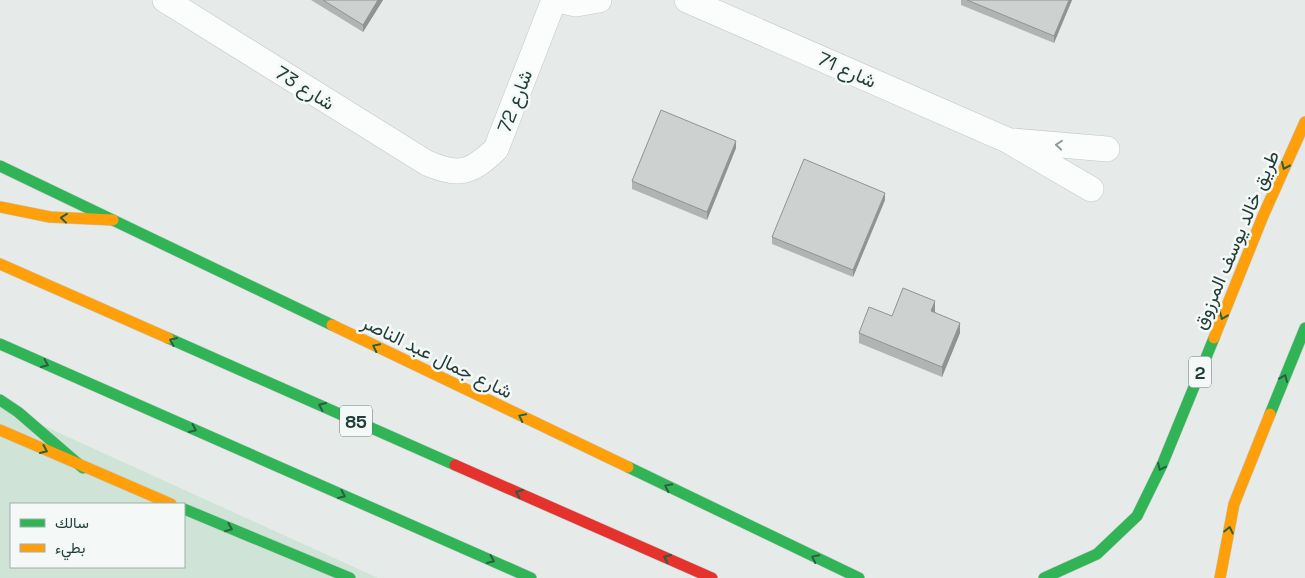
<svg xmlns="http://www.w3.org/2000/svg" width="1305" height="578" font-family="'Space Grotesk',Vazirmatn,sans-serif">
  <style>
    .green { fill: #cfe4d7; fill-rule: evenodd }
    .lines { fill: none; stroke-linecap: round; stroke-linejoin: round }
    .street-casing { stroke: #c3c8c6; stroke-width: 26 }
    .fast-casing { stroke: #c1c9c6; stroke-width: 12 }
    .slow-casing { stroke: #c1c9c6; stroke-width: 12 }
    .jam-casing { stroke: #c1c9c6; stroke-width: 12 }
    .street { stroke: #fbfcfc; stroke-width: 25 }
    .fast { stroke: #30b455; stroke-width: 11 }
    .slow { stroke: #ff9f0a; stroke-width: 11 }
    .jam { stroke: #e5322d; stroke-width: 11 }
    .wall { fill: #b0b5b3 }
    .shaded-wall { fill: #909392 }
    .building { fill: #cdd2d0; stroke: #909392 }
    .oneway { stroke: #8f9d9b }
    .oneway2 { stroke: #276142 }
    .labels { text-anchor: middle; dominant-baseline: central; stroke-width: 5; stroke-linejoin: round; paint-order: stroke }
    .shield { fill: #f4f9f7; stroke: #627673; stroke-width: 1 }
    .shield-label { font-size: 18px; font-weight: bold; fill: #233e3a }
    .street-label { font-size: 19px; fill: #233e3a; stroke: #f4f9f7 }
  </style>
  <rect width="100%" height="100%" fill="#e6ebe9"/>
  <path class="green" d="M 0,406 L 378,578 L 0,578 ZM 11,504 L 184,504 L 184,567 L 11,567 Z"/>
  <g class="lines">
    <defs>
      <g id="street">
        <path d="M 165,0 L 427,163 C 459,177 471,173 496,149 L 554,0"/>
        <path d="M 558,0 L 576,4 L 599,0"/>
        <path d="M 687,0 L 1007,140 L 1091,189"/>
        <path d="M 1014,141 L 1107,149"/>
      </g>
      <g id="fast">
        <path d="M 0,166 L 332,325"/>
        <path d="M 168,338 L 455,465"/>
        <path d="M 0,344 L 531,578"/>
        <path d="M 0,400 L 18,412 L 83,468"/>
        <path d="M 1270,414 L 1305,328"/>
        <path d="M 628,467 L 859,578"/>
        <path d="M 184,509 L 350,578"/>
        <path d="M 1044,578 L 1097,554 L 1137,516 L 1162,465 L 1214,338"/>
      </g>
      <g id="slow">
        <path d="M 0,207 L 50,217 L 113,220"/>
        <path d="M 0,264 L 168,338"/>
        <path d="M 332,325 L 628,467"/>
        <path d="M 1214,338 L 1263,216 L 1305,122"/>
        <path d="M 0,430 L 171,504"/>
        <path d="M 1220,578 L 1234,504 L 1270,414"/>
      </g>
      <path id="jam" d="M 455,465 L 712,578"/>
    </defs>
    <use href="#street" class="street-casing"/>
    <use href="#fast" class="fast-casing"/>
    <use href="#slow" class="slow-casing"/>
    <use href="#jam" class="jam-casing"/>
    <use href="#street" class="street"/>
    <use href="#fast" class="fast"/>
    <use href="#slow" class="slow"/>
    <use href="#jam" class="jam"/>
  </g>
  <g class="wall">
    <path d="M 311,0 L 383,0 L 363,32 Z"/>
    <path d="M 961,0 L 1072,0 L 1054,43 L 961,5 Z"/>
    <path d="M 736,148 L 707,220 L 632,189 L 632,181 Z"/>
    <path d="M 885,200 L 853,277 L 772,244 L 772,237 Z"/>
    <path d="M 935,312 L 960,333 L 942,377 L 859,343 L 859,333 L 892,316 Z"/>
  </g>
  <g class="shaded-wall">
    <path d="M 378,0 L 383,0 L 363,32 L 363,25 Z"/>
    <path d="M 1069,0 L 1072,0 L 1054,43 L 1054,36 Z"/>
    <path d="M 736,141 L 736,148 L 707,220 L 707,212 Z"/>
    <path d="M 885,193 L 885,200 L 853,277 L 853,270 Z"/>
    <path d="M 935,301 L 935,312 L 931,321 L 931,311 Z"/>
    <path d="M 960,323 L 960,333 L 942,377 L 942,367 Z"/>
  </g>
  <g class="building">
    <path d="M 323,0 L 378,0 L 363,25 Z"/>
    <path d="M 967,0 L 1069,0 L 1054,36 Z"/>
    <path d="M 661,110 L 736,141 L 707,212 L 632,181 Z"/>
    <path d="M 804,159 L 885,193 L 853,270 L 772,237 Z"/>
    <path d="M 903,288 L 935,301 L 931,311 L 960,323 L 942,367 L 859,333 L 869,307 L 892,316 Z"/>
  </g>
  <defs><path id="oneway-chevron" d="M-2-3.5L2.5 0L-2 3.5" fill="none" stroke-width="1.6" stroke-linecap="round" stroke-linejoin="round" transform="scale(1.25)"/></defs>
  <use class="oneway" href="#oneway-chevron" transform="translate(1059 145) rotate(-175)"/>
  <g class="oneway2">
    <use href="#oneway-chevron" transform="translate(1285 166) rotate(114)"/>
    <use href="#oneway-chevron" transform="translate(64 218) rotate(-174)"/>
    <use href="#oneway-chevron" transform="translate(1223 316) rotate(112)"/>
    <use href="#oneway-chevron" transform="translate(173 341) rotate(-156)"/>
    <use href="#oneway-chevron" transform="translate(376 347) rotate(-154)"/>
    <use href="#oneway-chevron" transform="translate(45 364) rotate(24)"/>
    <use href="#oneway-chevron" transform="translate(1284 378) rotate(-67)"/>
    <use href="#oneway-chevron" transform="translate(322 406) rotate(-156)"/>
    <use href="#oneway-chevron" transform="translate(522 417) rotate(-154)"/>
    <use href="#oneway-chevron" transform="translate(193 429) rotate(24)"/>
    <use href="#oneway-chevron" transform="translate(44 450) rotate(24)"/>
    <use href="#oneway-chevron" transform="translate(1161 467) rotate(115)"/>
    <use href="#oneway-chevron" transform="translate(668 487) rotate(-154)"/>
    <use href="#oneway-chevron" transform="translate(519 493) rotate(-156)"/>
    <use href="#oneway-chevron" transform="translate(342 495) rotate(24)"/>
    <use href="#oneway-chevron" transform="translate(229 528) rotate(22)"/>
    <use href="#oneway-chevron" transform="translate(1229 530) rotate(-78)"/>
    <use href="#oneway-chevron" transform="translate(667 558) rotate(-156)"/>
    <use href="#oneway-chevron" transform="translate(815 558) rotate(-154)"/>
    <use href="#oneway-chevron" transform="translate(491 560) rotate(24)"/>
  </g>
  <g class="labels">
    <g class="shield">
      <rect x="1189" y="356.5" width="22" height="31" rx="4"/>
      <rect x="340" y="405.5" width="32" height="31" rx="4"/>
    </g>
    <g class="shield-label">
      <text x="1200" y="372">2</text>
      <text x="356" y="421">85</text>
    </g>
    <g class="street-label">
      <text transform="translate(847 70) rotate(24)">شارع 71</text>
      <text transform="translate(305 88) rotate(32)">شارع 73</text>
      <text transform="translate(515 101) rotate(-69)">شارع 72</text>
      <text transform="translate(1236 240) rotate(-67)">طريق خالد يوسف المرزوق</text>
      <text transform="translate(437 357) rotate(26)">شارع جمال عبد الناصر</text>
    </g>
  </g>
  <rect x="10" y="503" width="175" height="65" fill="#f4f9f7" stroke="#a0aeab"/>
  <rect x="20" y="519" width="25" height="8" fill="#30b455" stroke="#a0aeab"/>
  <text x="55" y="528" font-size="15" fill="#233e3a">سالك</text>
  <rect x="20" y="544" width="25" height="8" fill="#ff9f0a" stroke="#a0aeab"/>
  <text x="55" y="553" font-size="15" fill="#233e3a">بطيء</text>
</svg>
